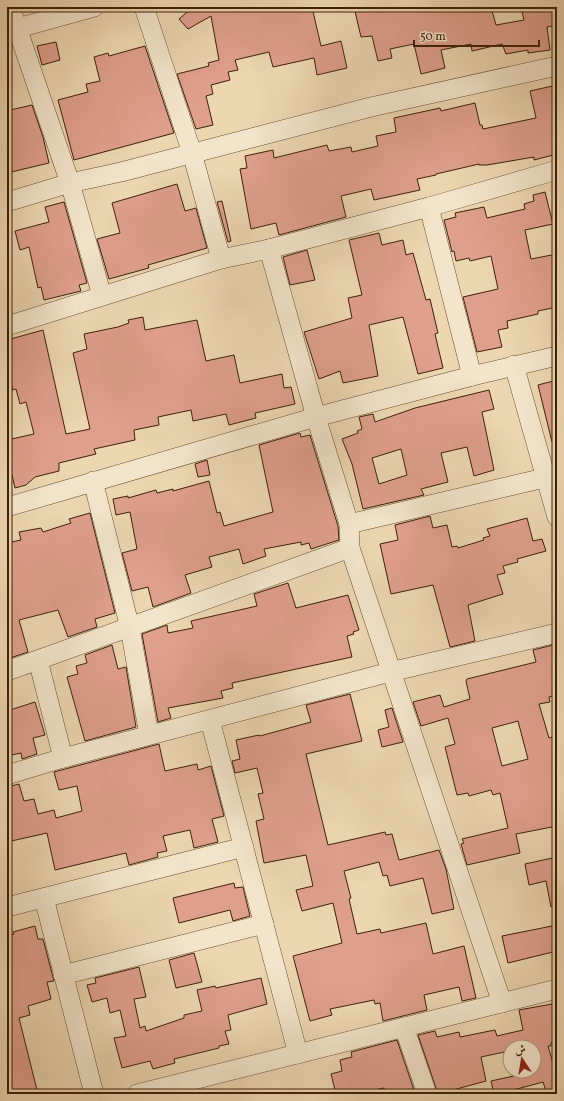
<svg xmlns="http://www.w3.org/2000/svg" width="564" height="1101" font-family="Vollkorn,Amiri,serif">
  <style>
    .building { fill: #df9f8d; stroke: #3c2009; fill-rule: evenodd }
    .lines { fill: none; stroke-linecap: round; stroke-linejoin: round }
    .street-casing { stroke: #684e33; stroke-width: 20 }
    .street { stroke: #f3e5cc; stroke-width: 19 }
  </style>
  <rect width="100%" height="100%" fill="#ecd7b1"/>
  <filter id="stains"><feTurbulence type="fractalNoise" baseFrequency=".005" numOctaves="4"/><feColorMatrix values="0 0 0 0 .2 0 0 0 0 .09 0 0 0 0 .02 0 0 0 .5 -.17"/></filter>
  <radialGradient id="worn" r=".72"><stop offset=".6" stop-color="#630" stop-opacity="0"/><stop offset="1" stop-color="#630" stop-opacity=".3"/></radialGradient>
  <g class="building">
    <path d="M 193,7 L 312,7 L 321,46 L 341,41 L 347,68 L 317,75 L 314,58 L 273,67 L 269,52 L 235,60 L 238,70 L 228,72 L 230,80 L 211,85 L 213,94 L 206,96 L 213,125 L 196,129 L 177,74 L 209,66 L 208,63 L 219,60 L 211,16 L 188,29 L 179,19 Z"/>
    <path d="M 354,7 L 491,7 L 496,25 L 524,20 L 521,7 L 554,7 L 557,25 L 547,27 L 550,50 L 528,53 L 528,50 L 506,54 L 502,44 L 472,51 L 471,44 L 441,50 L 445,68 L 421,74 L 414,44 L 390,49 L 392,58 L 378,61 L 372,36 L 361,37 Z"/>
    <path d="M 56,42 L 60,60 L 42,65 L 37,46 Z"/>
    <path d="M 145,46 L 174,133 L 74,160 L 58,100 L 88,92 L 86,84 L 100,81 L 94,57 L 108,53 L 109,56 Z"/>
    <path d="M 557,85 L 557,154 L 534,160 L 534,157 L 487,165 L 479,165 L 479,164 L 436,174 L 436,175 L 417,179 L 420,190 L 374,200 L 371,189 L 341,196 L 346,217 L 279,235 L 276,223 L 251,229 L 240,169 L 247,168 L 245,156 L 273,150 L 274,158 L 327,145 L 329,151 L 351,147 L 352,152 L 378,146 L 376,136 L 396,132 L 394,118 L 440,108 L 441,111 L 475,103 L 480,125 L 482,125 L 483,129 L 536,118 L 530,91 Z"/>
    <path d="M 32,105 L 43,137 L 49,163 L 7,173 L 7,120 L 12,119 L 10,110 Z"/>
    <path d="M 177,184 L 185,211 L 196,208 L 207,248 L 148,265 L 149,268 L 109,279 L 97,239 L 120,233 L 112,203 Z"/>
    <path d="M 545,192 L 553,224 L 525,230 L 531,259 L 557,254 L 557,307 L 538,311 L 538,314 L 507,321 L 508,328 L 498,330 L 502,347 L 477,352 L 463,297 L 498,289 L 491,256 L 470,261 L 469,258 L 456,261 L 454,251 L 452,252 L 444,220 L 456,217 L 455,213 L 484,207 L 487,218 L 525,209 L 524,204 L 534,201 L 533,195 Z"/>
    <path d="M 222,201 L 231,241 L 228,242 L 217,202 Z"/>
    <path d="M 64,202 L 87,283 L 79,285 L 81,291 L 44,300 L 41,287 L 38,288 L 29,247 L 20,250 L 15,231 L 49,222 L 45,207 Z"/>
    <path d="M 379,233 L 382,245 L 403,240 L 406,255 L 413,253 L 426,300 L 430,299 L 438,333 L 435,334 L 443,368 L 418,374 L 403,317 L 369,325 L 378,376 L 343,383 L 340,371 L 319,379 L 304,332 L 352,318 L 348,298 L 362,295 L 349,240 Z"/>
    <path d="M 307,250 L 315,280 L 290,285 L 283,257 Z"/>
    <path d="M 143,317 L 145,330 L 197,320 L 206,361 L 234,355 L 240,383 L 282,374 L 284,388 L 291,387 L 295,404 L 255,413 L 256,418 L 229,425 L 226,414 L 193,421 L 191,410 L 158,417 L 159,425 L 134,430 L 135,440 L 94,449 L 96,454 L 59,463 L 59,471 L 35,477 L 26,485 L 15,488 L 12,475 L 7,476 L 7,456 L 10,455 L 7,440 L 34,434 L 26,402 L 20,404 L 16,389 L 13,390 L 7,369 L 7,340 L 43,330 L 66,434 L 90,429 L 73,353 L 87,349 L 84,334 L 118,327 L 129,323 L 128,320 Z"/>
    <path d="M 557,380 L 557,442 L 552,442 L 538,385 Z"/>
    <path d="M 489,390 L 494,409 L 482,412 L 494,470 L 474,476 L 467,447 L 441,453 L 448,482 L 421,489 L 424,495 L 363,509 L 352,464 L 342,439 L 358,433 L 357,431 L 362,429 L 359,417 L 373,414 L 375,422 L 415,408 ZM 401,449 L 407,475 L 379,484 L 372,458 Z"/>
    <path d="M 300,433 L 301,437 L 310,435 L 338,526 L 339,540 L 311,549 L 309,543 L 301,545 L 301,542 L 264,549 L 266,556 L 243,564 L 239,549 L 209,557 L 212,567 L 185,575 L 191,593 L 153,607 L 148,587 L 132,591 L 122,553 L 137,549 L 130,512 L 116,515 L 113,499 L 128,496 L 128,498 L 156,490 L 157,493 L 173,489 L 173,491 L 209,481 L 217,513 L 220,512 L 224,526 L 273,512 L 259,445 Z"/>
    <path d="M 207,460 L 210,475 L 198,477 L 195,464 Z"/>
    <path d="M 90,513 L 115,613 L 95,619 L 97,627 L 68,637 L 58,610 L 19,620 L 28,652 L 7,659 L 7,543 L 21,540 L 19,532 L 41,528 L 43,532 L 71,523 L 69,519 Z"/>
    <path d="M 430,516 L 433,528 L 447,525 L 452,547 L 457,546 L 458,548 L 484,540 L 483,538 L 490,536 L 487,529 L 527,518 L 533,541 L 542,539 L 546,551 L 517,559 L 518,562 L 503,566 L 505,573 L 497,575 L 503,594 L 468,605 L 475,641 L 450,647 L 433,585 L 391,594 L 380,544 L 398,540 L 395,525 Z"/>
    <path d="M 288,583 L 296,608 L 348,595 L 359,630 L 353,632 L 354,634 L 347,636 L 352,657 L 232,683 L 233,688 L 221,691 L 223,698 L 168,708 L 171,718 L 158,722 L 142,634 L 167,625 L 168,633 L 193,628 L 191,621 L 257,606 L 254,594 Z"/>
    <path d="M 557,644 L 557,695 L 549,697 L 550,702 L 539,704 L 549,738 L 555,736 L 557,744 L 557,826 L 516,834 L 520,853 L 467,865 L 461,844 L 464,843 L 462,839 L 508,828 L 500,793 L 493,795 L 491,790 L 469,796 L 468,793 L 457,795 L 445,747 L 455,744 L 448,718 L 421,726 L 413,702 L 440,695 L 444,707 L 470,699 L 466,681 L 467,679 L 536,662 L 533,650 ZM 518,721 L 528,759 L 502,766 L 492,728 Z"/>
    <path d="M 112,645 L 118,669 L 126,667 L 136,727 L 85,741 L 67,677 L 78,674 L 76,666 L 87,663 L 85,655 Z"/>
    <path d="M 350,694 L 362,741 L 306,754 L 328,845 L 385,832 L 386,835 L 392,834 L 399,860 L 439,850 L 446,869 L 454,909 L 432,914 L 423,878 L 390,886 L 387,875 L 383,876 L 379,862 L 344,871 L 351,898 L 349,899 L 357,934 L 380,929 L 381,933 L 426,923 L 433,954 L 464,946 L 476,998 L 462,1001 L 459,987 L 424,995 L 427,1010 L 383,1021 L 380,1003 L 375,1004 L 374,1000 L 330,1009 L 332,1015 L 310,1021 L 293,956 L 342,943 L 333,903 L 302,911 L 296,890 L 313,886 L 306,855 L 264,863 L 256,821 L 264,819 L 258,794 L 263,793 L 257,768 L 235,773 L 232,761 L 240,759 L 236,740 L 259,735 L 260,736 L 311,722 L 306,705 Z"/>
    <path d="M 35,702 L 45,735 L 33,738 L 37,754 L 22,759 L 21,753 L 7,756 L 7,711 Z"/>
    <path d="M 392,708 L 403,742 L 382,747 L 378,730 L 389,727 L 385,710 Z"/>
    <path d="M 159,744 L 165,771 L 197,764 L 198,770 L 211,766 L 224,816 L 212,819 L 218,842 L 194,848 L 190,830 L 163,836 L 167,851 L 157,853 L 158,857 L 129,865 L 126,853 L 55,870 L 47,833 L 7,842 L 7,787 L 19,784 L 24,801 L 34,799 L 38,814 L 54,810 L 56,818 L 82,811 L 77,786 L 59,790 L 54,772 Z"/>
    <path d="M 557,857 L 557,906 L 551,907 L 546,881 L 529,885 L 525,864 Z"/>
    <path d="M 234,883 L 235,888 L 243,887 L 250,916 L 233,921 L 230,910 L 179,923 L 173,898 Z"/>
    <path d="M 557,925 L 557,951 L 508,963 L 502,936 Z"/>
    <path d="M 35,926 L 38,939 L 43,939 L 54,981 L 47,982 L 51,999 L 28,1006 L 30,1015 L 19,1018 L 38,1094 L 7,1094 L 7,936 L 14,934 L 13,932 Z"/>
    <path d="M 194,953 L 202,982 L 176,988 L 169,960 Z"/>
    <path d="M 139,967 L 146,997 L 134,999 L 140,1028 L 145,1026 L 146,1031 L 184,1018 L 184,1015 L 202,1011 L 197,990 L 215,986 L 216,988 L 261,978 L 267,1004 L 228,1015 L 231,1030 L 225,1031 L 229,1044 L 219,1046 L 219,1048 L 174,1059 L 175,1063 L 153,1069 L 150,1061 L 122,1068 L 114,1038 L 126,1036 L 120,1010 L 110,1013 L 107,998 L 92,1002 L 87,985 L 96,983 L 95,978 Z"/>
    <path d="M 552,1004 L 557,1028 L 557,1042 L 551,1043 L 551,1046 L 548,1046 L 557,1077 L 557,1088 L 546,1091 L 543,1082 L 513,1090 L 510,1094 L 494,1094 L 491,1081 L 514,1076 L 513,1071 L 534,1071 L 534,1047 L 510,1047 L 510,1057 L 509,1051 L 481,1057 L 486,1081 L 438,1094 L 418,1035 L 435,1031 L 437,1037 L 459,1032 L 460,1037 L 495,1030 L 497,1036 L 523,1030 L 519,1010 Z"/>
    <path d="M 397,1040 L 415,1093 L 386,1094 L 384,1088 L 356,1094 L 336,1094 L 331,1074 L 342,1071 L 340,1060 L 352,1057 L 351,1052 Z"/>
  </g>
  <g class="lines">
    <defs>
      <g id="street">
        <path d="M 10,7 L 70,183 L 102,296"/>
        <path d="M 144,7 L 192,153 L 221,259"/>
        <path d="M 7,31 L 94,7"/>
        <path d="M 7,202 L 70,183 L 121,172 L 371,107 L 557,66"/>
        <path d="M 429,207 L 472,376"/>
        <path d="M 269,249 L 316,417 L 349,524 L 350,548 L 502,1003"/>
        <path d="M 7,326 L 221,259 L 269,249 L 429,207 L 557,170"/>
        <path d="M 514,365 L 557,517"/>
        <path d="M 93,481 L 130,628 L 149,735"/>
        <path d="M 7,507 L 316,417 L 472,376 L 557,356"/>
        <path d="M 349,524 L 557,475"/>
        <path d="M 38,660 L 63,758"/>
        <path d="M 7,671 L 350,548"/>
        <path d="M 210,720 L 298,1054"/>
        <path d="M 7,775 L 63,758 L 390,672 L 557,633"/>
        <path d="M 44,898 L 94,1094"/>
        <path d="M 7,907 L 244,847"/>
        <path d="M 63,975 L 264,924"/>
        <path d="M 404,1027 L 427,1094"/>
        <path d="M 137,1094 L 557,989"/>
      </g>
    </defs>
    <use href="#street" class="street-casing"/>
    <use href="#street" class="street"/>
  </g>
  <rect width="564" height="1101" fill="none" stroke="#ecd7b1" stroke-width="24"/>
  <rect x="8" y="8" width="548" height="1085" fill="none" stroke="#3c2009" stroke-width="2"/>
  <rect x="12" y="12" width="540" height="1077" fill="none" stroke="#3c2009"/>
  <g transform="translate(522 1059) rotate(348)"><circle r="19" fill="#f3e5cc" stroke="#aa967e"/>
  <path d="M0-3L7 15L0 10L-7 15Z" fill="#8f2418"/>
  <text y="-6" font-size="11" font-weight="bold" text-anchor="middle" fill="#3c2009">ش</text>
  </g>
  <path d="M414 40v6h125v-6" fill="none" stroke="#3c2009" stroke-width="2"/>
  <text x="420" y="40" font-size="12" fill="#3c2009" stroke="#f3e5cc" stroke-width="3" paint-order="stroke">50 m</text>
  <rect width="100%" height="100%" filter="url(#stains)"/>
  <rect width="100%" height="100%" fill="url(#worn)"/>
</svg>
